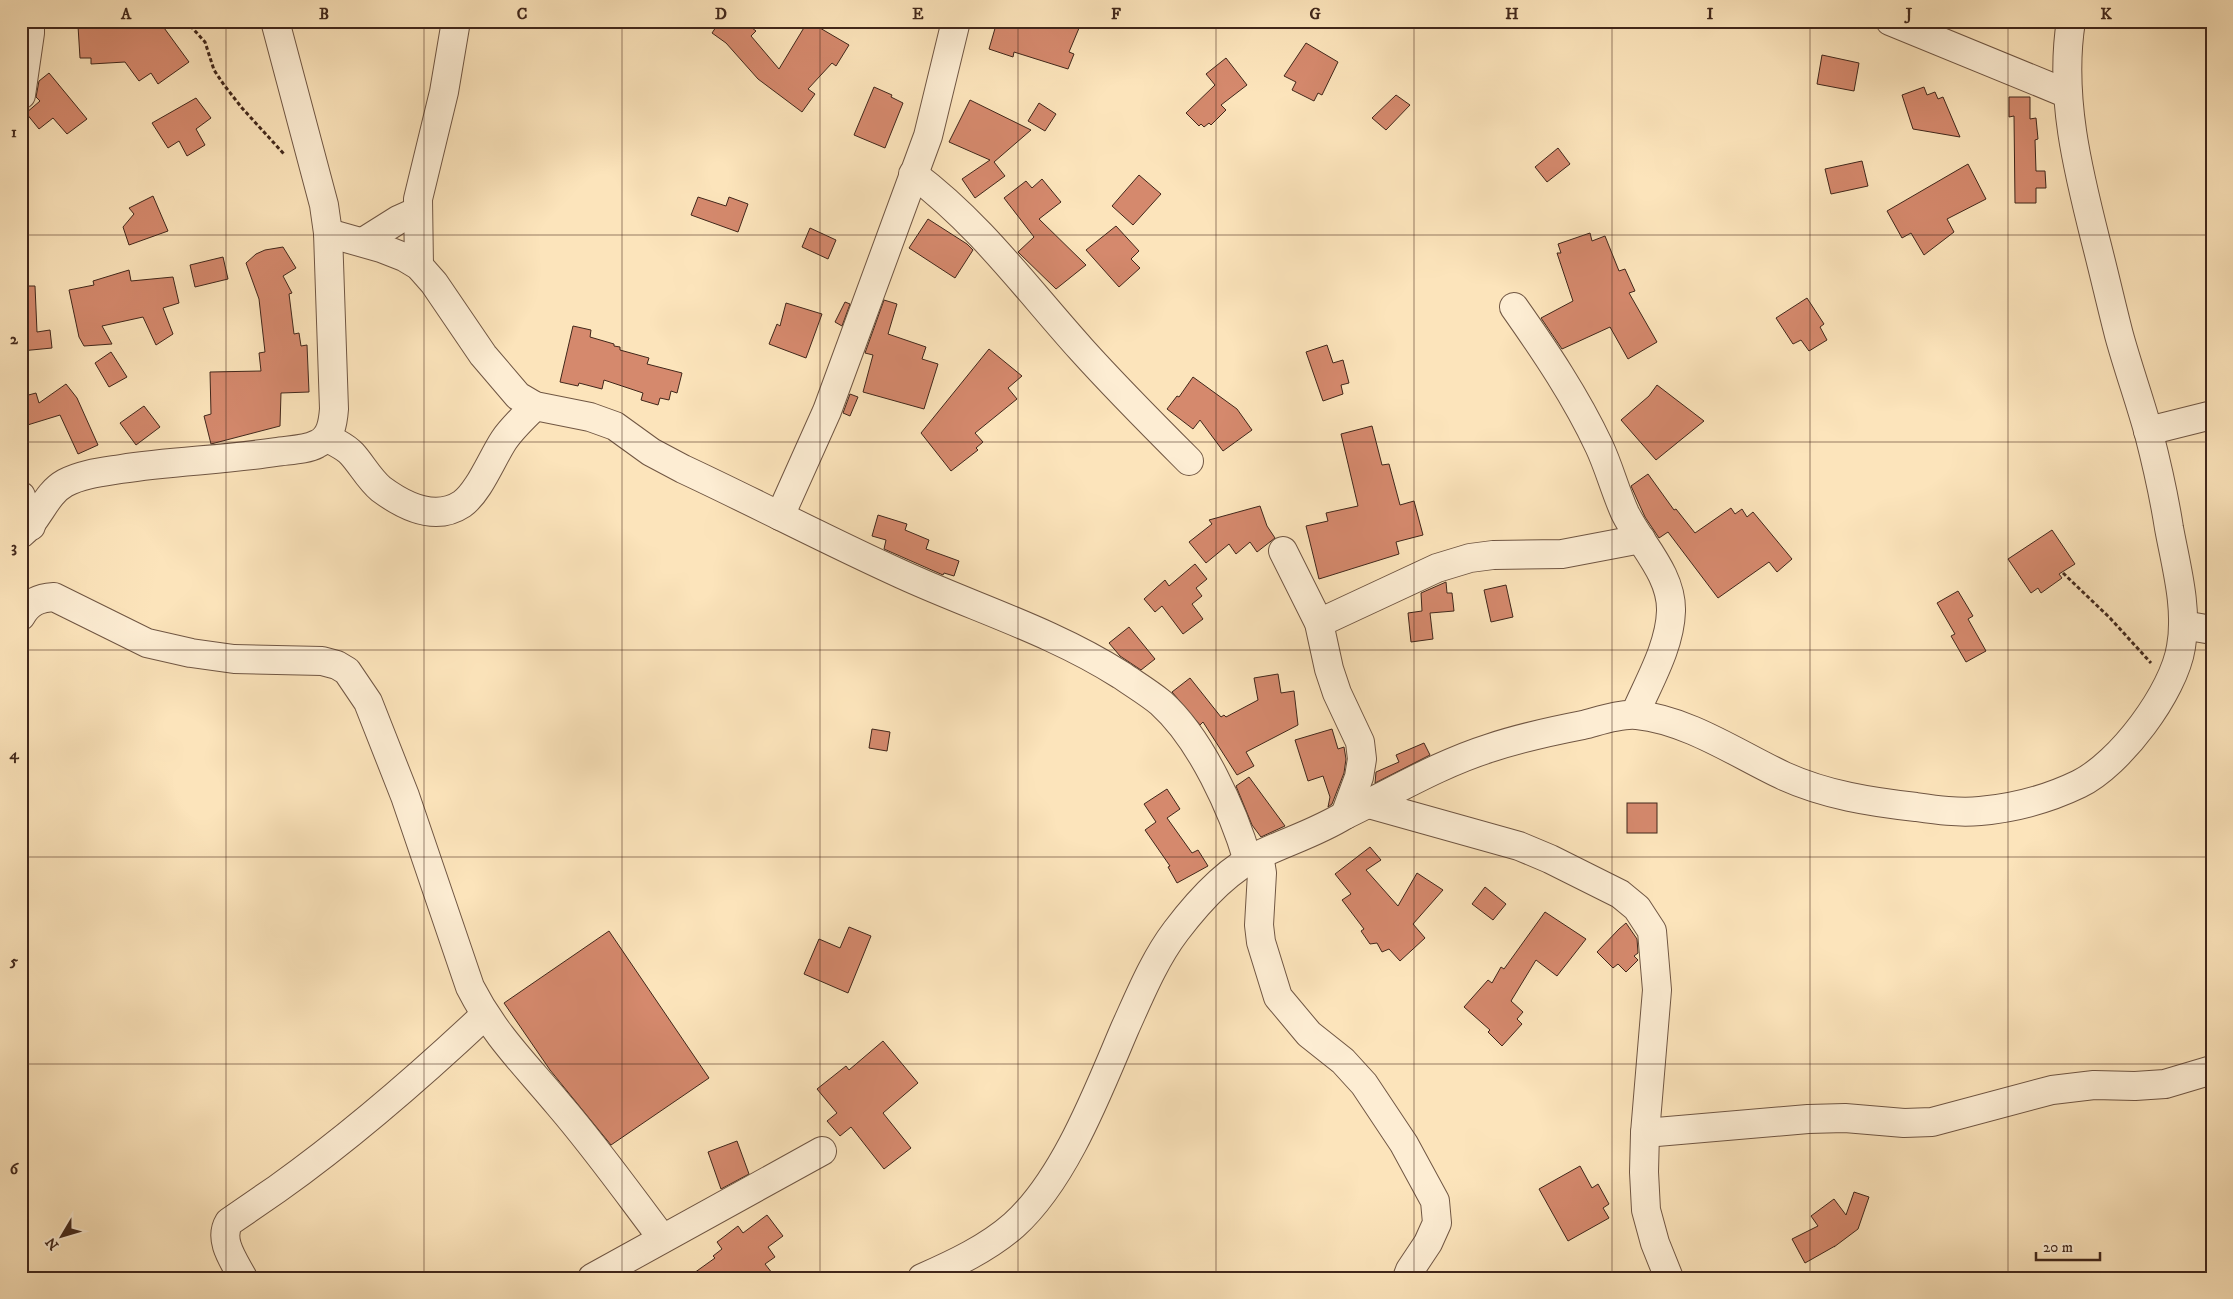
<svg xmlns="http://www.w3.org/2000/svg" width="2233" height="1299" font-family="'IM FELL DW Pica',serif">
  <style>
    .building { fill: #d5896d; stroke: #41271b }
    .lines { fill: none; stroke-linecap: round; stroke-linejoin: round }
    .minor-casing { stroke: #705643; stroke-width: 30 }
    .path { stroke: #41271b; stroke-width: 3; stroke-dasharray: 4 2.5; stroke-linecap: butt }
    .minor { stroke: #fdedd3; stroke-width: 28 }
    .grid { fill: none; stroke: #41271b; stroke-width: 1; stroke-opacity: 0.55 }
    .neatline { fill: none; stroke: #41271b; stroke-width: 2 }
    .grid-label { font-size: 16px; text-anchor: middle; font-weight: bold; fill: #41271b }
  </style>
  <rect width="100%" height="100%" fill="#fce4bb"/>
  <filter id="stains"><feTurbulence type="fractalNoise" baseFrequency=".004" numOctaves="4"/><feColorMatrix values="0 0 0 0 .2 0 0 0 0 .09 0 0 0 0 .02 0 0 0 .5 -.17"/></filter>
  <radialGradient id="worn" r=".72"><stop offset=".6" stop-color="#630" stop-opacity="0"/><stop offset="1" stop-color="#630" stop-opacity=".3"/></radialGradient>
  <g class="building">
    <path d="M 159,21 L 189,62 L 158,84 L 151,73 L 139,81 L 125,62 L 91,64 L 91,58 L 80,58 L 78,26 Z"/>
    <path d="M 720,21 L 743,21 L 756,31 L 751,36 L 779,69 L 808,21 L 849,45 L 836,66 L 832,63 L 808,89 L 815,94 L 802,112 L 758,79 L 726,43 L 712,33 Z"/>
    <path d="M 1004,21 L 1082,21 L 1069,52 L 1074,54 L 1068,69 L 1014,52 L 1013,57 L 989,49 L 996,25 L 1002,27 Z"/>
    <path d="M 1306,43 L 1338,62 L 1322,95 L 1318,93 L 1314,101 L 1292,90 L 1296,82 L 1284,76 Z"/>
    <path d="M 1822,55 L 1859,63 L 1854,91 L 1817,84 Z"/>
    <path d="M 1226,58 L 1247,85 L 1221,105 L 1226,110 L 1211,125 L 1209,123 L 1204,127 L 1201,124 L 1199,126 L 1186,113 L 1215,85 L 1206,74 Z"/>
    <path d="M 49,73 L 87,119 L 67,134 L 53,118 L 39,129 L 26,113 L 40,101 L 36,97 L 39,81 Z"/>
    <path d="M 874,87 L 892,95 L 891,97 L 903,103 L 885,148 L 854,135 Z"/>
    <path d="M 1924,87 L 1927,95 L 1935,92 L 1938,99 L 1943,97 L 1960,137 L 1913,129 L 1902,95 Z"/>
    <path d="M 1396,95 L 1410,105 L 1386,130 L 1372,118 Z"/>
    <path d="M 2009,97 L 2030,97 L 2030,119 L 2036,118 L 2038,139 L 2035,140 L 2036,171 L 2045,171 L 2046,188 L 2036,188 L 2036,203 L 2015,203 L 2014,116 L 2009,117 Z"/>
    <path d="M 196,98 L 211,118 L 196,129 L 205,145 L 187,156 L 179,141 L 168,148 L 152,123 Z"/>
    <path d="M 970,100 L 1031,130 L 994,162 L 1005,176 L 975,198 L 962,179 L 990,160 L 949,142 Z"/>
    <path d="M 1039,103 L 1056,114 L 1045,131 L 1028,121 Z"/>
    <path d="M 1558,148 L 1570,164 L 1547,182 L 1535,167 Z"/>
    <path d="M 1862,161 L 1868,186 L 1831,194 L 1825,169 Z"/>
    <path d="M 1968,164 L 1986,199 L 1947,219 L 1954,232 L 1924,255 L 1911,233 L 1902,238 L 1887,211 Z"/>
    <path d="M 1139,175 L 1161,194 L 1133,225 L 1112,206 Z"/>
    <path d="M 1042,179 L 1061,202 L 1039,219 L 1086,265 L 1056,289 L 1018,252 L 1034,237 L 1004,198 L 1026,181 L 1032,188 Z"/>
    <path d="M 153,196 L 168,231 L 129,245 L 123,227 L 134,214 L 129,208 Z"/>
    <path d="M 698,197 L 726,206 L 729,197 L 748,204 L 738,232 L 691,215 Z"/>
    <path d="M 928,219 L 967,244 L 973,250 L 955,278 L 909,248 Z"/>
    <path d="M 1116,226 L 1139,251 L 1131,259 L 1140,268 L 1119,287 L 1086,250 Z"/>
    <path d="M 810,228 L 836,240 L 828,259 L 802,247 Z"/>
    <path d="M 1590,233 L 1592,241 L 1605,236 L 1619,271 L 1625,269 L 1635,291 L 1629,293 L 1657,342 L 1628,359 L 1610,327 L 1562,349 L 1541,318 L 1573,301 L 1557,253 L 1561,253 L 1558,244 Z"/>
    <path d="M 283,247 L 296,268 L 283,276 L 292,293 L 289,294 L 294,334 L 299,333 L 301,346 L 307,345 L 309,392 L 281,393 L 280,426 L 211,444 L 204,416 L 211,414 L 210,372 L 261,371 L 259,353 L 265,352 L 259,299 L 246,263 L 256,254 L 265,250 Z"/>
    <path d="M 223,257 L 228,279 L 195,287 L 190,265 Z"/>
    <path d="M 129,270 L 131,281 L 173,277 L 179,303 L 163,308 L 173,334 L 156,345 L 143,317 L 102,326 L 112,344 L 84,346 L 79,337 L 69,290 L 94,285 L 93,281 Z"/>
    <path d="M 21,286 L 35,286 L 37,332 L 50,330 L 52,348 L 21,351 Z"/>
    <path d="M 1807,298 L 1824,324 L 1820,327 L 1827,340 L 1809,351 L 1801,340 L 1793,344 L 1776,318 Z"/>
    <path d="M 884,300 L 897,304 L 888,334 L 926,347 L 922,359 L 938,364 L 924,409 L 863,392 L 873,355 L 865,353 Z"/>
    <path d="M 845,302 L 850,304 L 842,326 L 835,322 Z"/>
    <path d="M 786,303 L 822,314 L 806,358 L 769,344 L 777,324 L 780,326 Z"/>
    <path d="M 573,326 L 591,330 L 590,337 L 614,344 L 614,346 L 620,347 L 620,350 L 649,358 L 647,364 L 682,373 L 677,393 L 671,391 L 669,400 L 660,398 L 658,405 L 641,400 L 643,393 L 604,380 L 602,389 L 579,383 L 578,386 L 560,382 Z"/>
    <path d="M 1327,345 L 1333,363 L 1343,360 L 1349,383 L 1341,385 L 1343,394 L 1323,401 L 1306,352 Z"/>
    <path d="M 989,349 L 1022,376 L 1008,388 L 1017,399 L 975,433 L 983,442 L 976,448 L 978,450 L 951,471 L 921,433 Z"/>
    <path d="M 111,352 L 127,377 L 109,387 L 95,363 Z"/>
    <path d="M 1193,377 L 1237,409 L 1252,430 L 1223,451 L 1200,420 L 1193,429 L 1167,409 L 1177,396 L 1179,397 Z"/>
    <path d="M 66,384 L 77,398 L 98,445 L 78,454 L 60,415 L 21,427 L 21,397 L 36,393 L 39,403 Z"/>
    <path d="M 1657,385 L 1704,421 L 1656,460 L 1621,420 L 1649,396 Z"/>
    <path d="M 850,394 L 858,397 L 850,416 L 843,413 Z"/>
    <path d="M 144,406 L 160,427 L 136,445 L 120,423 Z"/>
    <path d="M 1372,426 L 1382,465 L 1389,464 L 1400,505 L 1414,501 L 1423,535 L 1396,542 L 1399,554 L 1319,579 L 1306,526 L 1328,521 L 1326,513 L 1358,506 L 1341,434 Z"/>
    <path d="M 1648,474 L 1674,510 L 1676,509 L 1695,533 L 1731,508 L 1735,514 L 1742,509 L 1747,517 L 1753,512 L 1792,559 L 1777,572 L 1769,562 L 1718,598 L 1668,532 L 1659,538 L 1645,517 L 1631,486 Z"/>
    <path d="M 1260,506 L 1267,526 L 1275,538 L 1257,552 L 1250,542 L 1236,554 L 1229,544 L 1206,563 L 1189,542 L 1212,524 L 1209,520 Z"/>
    <path d="M 878,515 L 907,524 L 905,530 L 929,540 L 926,549 L 959,561 L 954,576 L 944,573 L 943,575 L 884,549 L 886,540 L 872,536 Z"/>
    <path d="M 2052,530 L 2075,564 L 2059,574 L 2062,578 L 2041,593 L 2038,588 L 2031,593 L 2008,559 Z"/>
    <path d="M 1195,564 L 1207,579 L 1196,588 L 1202,596 L 1192,604 L 1203,619 L 1183,634 L 1162,606 L 1155,612 L 1144,599 L 1165,580 L 1169,586 Z"/>
    <path d="M 1446,582 L 1447,593 L 1452,593 L 1454,611 L 1430,613 L 1433,639 L 1411,642 L 1408,613 L 1422,611 L 1421,593 Z"/>
    <path d="M 1506,585 L 1513,617 L 1491,622 L 1484,590 Z"/>
    <path d="M 1958,591 L 1973,616 L 1968,619 L 1986,651 L 1966,662 L 1951,636 L 1955,634 L 1937,603 Z"/>
    <path d="M 1129,627 L 1155,659 L 1141,670 L 1120,656 L 1109,643 Z"/>
    <path d="M 1278,674 L 1281,693 L 1294,691 L 1298,725 L 1246,752 L 1254,766 L 1237,775 L 1203,722 L 1200,725 L 1172,692 L 1190,678 L 1221,717 L 1224,715 L 1226,717 L 1258,700 L 1254,678 Z"/>
    <path d="M 872,729 L 890,732 L 887,751 L 869,748 Z"/>
    <path d="M 1332,729 L 1338,749 L 1344,747 L 1346,759 L 1344,773 L 1332,804 L 1328,807 L 1330,797 L 1323,776 L 1308,781 L 1295,740 Z"/>
    <path d="M 1424,743 L 1430,755 L 1375,783 L 1376,772 L 1399,762 L 1396,755 Z"/>
    <path d="M 1249,777 L 1285,826 L 1261,837 L 1252,825 L 1236,786 Z"/>
    <path d="M 1167,789 L 1180,809 L 1167,818 L 1192,853 L 1198,850 L 1208,866 L 1177,883 L 1168,867 L 1170,866 L 1145,830 L 1156,822 L 1144,804 Z"/>
    <rect x="1627" y="803" width="30" height="30"/>
    <path d="M 1370,847 L 1381,860 L 1366,870 L 1398,906 L 1417,873 L 1443,890 L 1413,924 L 1425,938 L 1400,961 L 1389,949 L 1382,952 L 1377,943 L 1370,944 L 1361,931 L 1364,929 L 1342,900 L 1351,894 L 1335,874 Z"/>
    <path d="M 1485,887 L 1506,904 L 1493,920 L 1472,904 Z"/>
    <path d="M 1545,912 L 1586,939 L 1557,976 L 1536,960 L 1511,1001 L 1523,1012 L 1517,1019 L 1522,1024 L 1502,1046 L 1488,1032 L 1490,1030 L 1464,1007 L 1488,980 L 1492,983 L 1501,967 L 1504,969 Z"/>
    <path d="M 1626,923 L 1637,939 L 1638,953 L 1634,956 L 1638,960 L 1626,972 L 1618,964 L 1613,968 L 1597,952 L 1619,929 Z"/>
    <path d="M 849,927 L 871,936 L 848,993 L 804,974 L 819,939 L 840,948 Z"/>
    <path d="M 609,931 L 709,1078 L 611,1145 L 550,1070 L 504,1003 Z"/>
    <path d="M 883,1041 L 918,1083 L 883,1113 L 911,1148 L 884,1169 L 851,1127 L 840,1136 L 827,1121 L 837,1113 L 817,1089 L 846,1066 L 849,1070 Z"/>
    <path d="M 737,1141 L 749,1174 L 721,1189 L 708,1152 Z"/>
    <path d="M 1580,1166 L 1592,1188 L 1598,1184 L 1609,1204 L 1603,1208 L 1609,1218 L 1568,1241 L 1539,1189 Z"/>
    <path d="M 1854,1192 L 1869,1197 L 1858,1229 L 1834,1247 L 1835,1246 L 1805,1263 L 1792,1239 L 1818,1226 L 1811,1216 L 1834,1199 L 1846,1215 Z"/>
    <path d="M 767,1215 L 783,1236 L 768,1247 L 775,1257 L 765,1264 L 776,1278 L 687,1278 L 715,1258 L 713,1256 L 722,1249 L 717,1242 L 738,1226 L 743,1233 Z"/>
  </g>
  <g class="lines">
    <defs>
      <g id="minor">
        <path d="M 1890,21 L 2068,94"/>
        <path d="M 21,95 L 30,33 L 30,21"/>
        <path d="M 913,174 C 979,223 1027,289 1081,349 C 1116,388 1152,424 1189,461"/>
        <path d="M 328,233 L 381,248 L 404,257 L 419,266 L 434,283 L 483,355 L 518,396 L 535,406 L 590,417 L 615,426 L 651,452 L 683,469 C 756,503 828,541 901,574 C 975,608 1052,631 1121,675 C 1134,684 1149,693 1161,703 C 1201,739 1233,810 1248,861"/>
        <path d="M 363,242 L 398,220 L 418,211"/>
        <path d="M 419,266 L 418,199 L 444,92 L 456,21"/>
        <path d="M 1514,307 C 1545,351 1576,397 1599,446 C 1609,467 1615,491 1625,513 C 1640,544 1672,574 1671,611 C 1670,647 1648,683 1635,714"/>
        <path d="M 2148,431 L 2212,415"/>
        <path d="M 327,437 C 335,443 345,446 352,454 C 362,465 369,479 381,489 C 404,506 435,522 462,504 C 479,492 492,458 504,440 C 512,428 524,417 535,406"/>
        <path d="M 21,496 L 31,526"/>
        <path d="M 780,516 L 827,411 L 928,136 L 956,21"/>
        <path d="M 21,534 C 39,520 45,494 65,483 C 82,474 102,472 121,469 C 172,461 225,460 276,452 C 288,450 306,450 317,444 C 331,438 333,422 334,409 L 328,233 L 324,205 L 275,21"/>
        <path d="M 1283,551 L 1319,623 L 1329,669 L 1337,693 L 1360,742 L 1362,759 L 1359,777 L 1345,815"/>
        <path d="M 21,616 C 29,602 39,598 54,597 L 147,643 L 191,653 L 234,659 L 322,661 L 337,665 L 347,671 L 368,702 L 405,796 L 470,987 C 495,1036 525,1064 559,1105 C 596,1148 628,1193 662,1238"/>
        <path d="M 1319,623 L 1437,568 L 1470,558 L 1493,555 L 1562,554 L 1641,539"/>
        <path d="M 2183,625 L 2212,630"/>
        <path d="M 1369,804 L 1519,846 L 1550,859 L 1620,894 L 1637,908 L 1652,931 L 1657,990 L 1645,1133 L 1644,1172 L 1646,1210 L 1655,1243 L 1669,1278"/>
        <path d="M 1259,855 L 1262,873 L 1259,925 L 1261,942 L 1278,997 L 1309,1034 L 1343,1061 L 1364,1084 L 1404,1144 L 1435,1201 L 1437,1223 L 1428,1243 L 1410,1270 L 1407,1278"/>
        <path d="M 1645,1133 L 1808,1119 L 1845,1118 L 1904,1123 L 1932,1122 L 2052,1090 L 2094,1085 L 2135,1086 L 2165,1084 L 2212,1070"/>
        <path d="M 243,1278 C 234,1261 218,1240 229,1222 C 245,1211 261,1200 277,1189 C 350,1137 419,1077 485,1015"/>
        <path d="M 592,1278 L 822,1151"/>
        <path d="M 922,1278 C 954,1264 988,1248 1014,1225 C 1065,1179 1098,1091 1125,1028 C 1140,995 1154,960 1176,931 C 1198,902 1226,870 1259,855 C 1288,841 1318,832 1345,815 C 1393,792 1439,764 1490,748 C 1520,738 1552,731 1583,725 C 1599,721 1621,713 1637,715 C 1688,720 1739,755 1784,776 C 1826,795 1871,802 1916,807 C 1937,810 1958,813 1980,811 C 2014,808 2048,799 2079,784 C 2120,764 2174,692 2181,647 C 2188,608 2176,566 2169,528 C 2164,496 2157,465 2149,434 C 2140,401 2128,368 2119,335 C 2111,304 2104,273 2096,242 C 2078,171 2059,95 2071,21"/>
      </g>
    </defs>
    <use href="#minor" class="minor-casing"/>
    <g class="path">
      <path d="M 186,21 L 205,42 L 214,70 L 224,85 L 242,108 L 284,154"/>
      <path d="M 2063,573 L 2110,618 L 2151,663"/>
    </g>
    <use href="#minor" class="minor"/>
  </g>
  <path class="grid" d="M 226,21 L 226,1278M 424,21 L 424,1278M 622,21 L 622,1278M 820,21 L 820,1278M 1018,21 L 1018,1278M 1216,21 L 1216,1278M 1414,21 L 1414,1278M 1612,21 L 1612,1278M 1810,21 L 1810,1278M 2008,21 L 2008,1278M 21,235 L 2212,235M 21,442 L 2212,442M 21,650 L 2212,650M 21,857 L 2212,857M 21,1064 L 2212,1064"/>
  <rect width="2233" height="1299" fill="none" stroke="#fce4bb" stroke-width="55"/>
  <g transform="translate(62 1236) rotate(232)" stroke="#fdedd3" stroke-width="4" paint-order="stroke">
  <path d="M0-4L9 19L0 12L-9 19Z" fill="#41271b"/>
  <text y="-8" font-size="14" font-weight="bold" text-anchor="middle" fill="#41271b">N</text>
  </g>
  <path d="M2036 1252v8h64v-8" fill="none" stroke="#41271b" stroke-width="2.5"/>
  <text x="2043" y="1252" font-size="15" fill="#41271b" stroke="#fdedd3" stroke-width="4" paint-order="stroke">20 m</text>
  <rect x="28" y="28" width="2178" height="1244" class="neatline"/>
  <g class="grid-label">
    <text x="126" y="19">A</text>
    <text x="324" y="19">B</text>
    <text x="522" y="19">C</text>
    <text x="721" y="19">D</text>
    <text x="918" y="19">E</text>
    <text x="1116" y="19">F</text>
    <text x="1315" y="19">G</text>
    <text x="1512" y="19">H</text>
    <text x="1710" y="19">I</text>
    <text x="1909" y="19">J</text>
    <text x="2106" y="19">K</text>
    <text x="14" y="137">1</text>
    <text x="14" y="344">2</text>
    <text x="14" y="552">3</text>
    <text x="14" y="759">4</text>
    <text x="14" y="966">5</text>
    <text x="14" y="1174">6</text>
  </g>
  <rect width="100%" height="100%" filter="url(#stains)"/>
  <rect width="100%" height="100%" fill="url(#worn)"/>
</svg>
